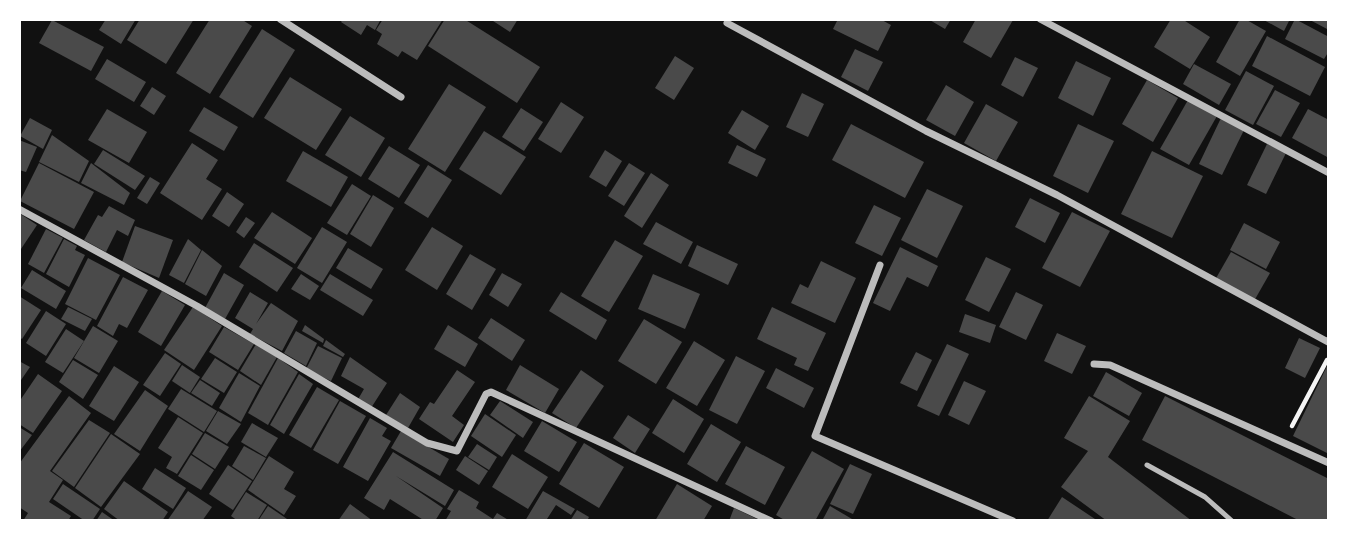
<svg xmlns="http://www.w3.org/2000/svg" width="1348" height="540" font-family="'Work Sans',sans-serif">
  <style>
    .building { fill: #4a4a4a }
    .lines { fill: none; stroke-linecap: round; stroke-linejoin: round }
    .path { stroke: #f5f5f5; stroke-width: 4.5 }
    .service { stroke: #bcbcbc; stroke-width: 5 }
    .minor { stroke: #bcbcbc; stroke-width: 7 }
  </style>
  <rect width="100%" height="100%" fill="#111"/>
  <g class="building">
    <path d="M 106,19 L 136,19 L 121,44 L 99,30 Z"/>
    <path d="M 140,19 L 194,19 L 166,64 L 127,40 Z"/>
    <path d="M 210,19 L 241,19 L 252,26 L 210,94 L 176,73 Z"/>
    <path d="M 343,19 L 381,19 L 375,30 L 367,25 L 361,35 L 341,22 Z"/>
    <path d="M 383,19 L 443,19 L 417,60 L 402,51 L 398,57 L 377,44 L 382,34 L 376,30 Z"/>
    <path d="M 445,19 L 464,19 L 540,67 L 517,103 L 428,46 Z"/>
    <path d="M 490,19 L 518,19 L 510,32 Z"/>
    <path d="M 838,19 L 880,19 L 891,25 L 878,51 L 833,29 Z"/>
    <path d="M 928,19 L 951,19 L 945,29 Z"/>
    <path d="M 976,19 L 1013,20 L 991,58 L 963,42 Z"/>
    <path d="M 1171,19 L 1182,19 L 1210,37 L 1190,69 L 1154,47 Z"/>
    <path d="M 1240,19 L 1245,19 L 1266,31 L 1240,76 L 1216,62 Z"/>
    <path d="M 1262,19 L 1290,19 L 1284,31 Z"/>
    <path d="M 1295,19 L 1329,37 L 1329,51 L 1324,59 L 1285,39 Z"/>
    <path d="M 1308,19 L 1329,19 L 1329,30 Z"/>
    <path d="M 52,20 L 104,47 L 91,71 L 39,43 Z"/>
    <path d="M 262,29 L 295,50 L 253,118 L 219,97 Z"/>
    <path d="M 1267,36 L 1325,67 L 1310,96 L 1252,66 Z"/>
    <path d="M 855,49 L 883,62 L 868,91 L 841,77 Z"/>
    <path d="M 675,56 L 694,68 L 674,100 L 655,88 Z"/>
    <path d="M 1015,57 L 1038,68 L 1023,97 L 1001,85 Z"/>
    <path d="M 107,59 L 146,82 L 134,102 L 95,79 Z"/>
    <path d="M 1076,61 L 1111,78 L 1093,116 L 1058,98 Z"/>
    <path d="M 1194,64 L 1231,84 L 1219,105 L 1183,84 Z"/>
    <path d="M 1246,71 L 1274,86 L 1253,125 L 1225,110 Z"/>
    <path d="M 290,77 L 342,109 L 316,150 L 264,118 Z"/>
    <path d="M 1147,80 L 1178,98 L 1153,142 L 1122,124 Z"/>
    <path d="M 449,84 L 486,107 L 445,172 L 408,149 Z"/>
    <path d="M 946,85 L 974,102 L 955,136 L 926,120 Z"/>
    <path d="M 152,87 L 166,96 L 154,115 L 140,106 Z"/>
    <path d="M 1275,90 L 1300,103 L 1281,137 L 1256,124 Z"/>
    <path d="M 802,93 L 824,104 L 808,137 L 786,127 Z"/>
    <path d="M 1188,100 L 1217,116 L 1189,165 L 1160,149 Z"/>
    <path d="M 561,102 L 584,117 L 561,153 L 538,139 Z"/>
    <path d="M 986,104 L 1018,122 L 996,161 L 964,143 Z"/>
    <path d="M 204,107 L 238,127 L 224,151 L 189,131 Z"/>
    <path d="M 521,108 L 543,122 L 524,151 L 502,137 Z"/>
    <path d="M 107,109 L 147,132 L 129,163 L 88,140 Z"/>
    <path d="M 1308,109 L 1329,120 L 1329,158 L 1292,138 Z"/>
    <path d="M 742,110 L 769,126 L 755,150 L 728,133 Z"/>
    <path d="M 350,116 L 385,138 L 361,177 L 325,155 Z"/>
    <path d="M 30,118 L 52,130 L 43,149 L 20,136 Z"/>
    <path d="M 1221,118 L 1244,130 L 1222,175 L 1199,164 Z"/>
    <path d="M 851,124 L 924,162 L 905,198 L 832,160 Z"/>
    <path d="M 1078,124 L 1114,141 L 1088,193 L 1053,176 Z"/>
    <path d="M 484,131 L 526,157 L 501,195 L 459,169 Z"/>
    <path d="M 52,135 L 89,161 L 79,182 L 39,162 Z"/>
    <path d="M 19,140 L 37,147 L 26,172 L 19,170 Z"/>
    <path d="M 192,143 L 218,160 L 206,179 L 222,189 L 202,220 L 160,193 Z"/>
    <path d="M 1267,144 L 1286,153 L 1266,194 L 1247,185 Z"/>
    <path d="M 737,145 L 766,159 L 757,177 L 728,163 Z"/>
    <path d="M 389,146 L 420,165 L 399,198 L 368,179 Z"/>
    <path d="M 103,150 L 145,176 L 135,190 L 94,164 Z"/>
    <path d="M 605,150 L 622,161 L 606,187 L 589,177 Z"/>
    <path d="M 303,151 L 348,177 L 331,207 L 286,181 Z"/>
    <path d="M 1152,151 L 1203,176 L 1172,238 L 1121,214 Z"/>
    <path d="M 39,163 L 94,192 L 74,229 L 20,201 Z"/>
    <path d="M 91,163 L 130,193 L 124,205 L 81,183 Z"/>
    <path d="M 629,163 L 645,173 L 624,206 L 608,196 Z"/>
    <path d="M 428,165 L 452,180 L 428,218 L 404,203 Z"/>
    <path d="M 651,173 L 669,185 L 642,228 L 624,216 Z"/>
    <path d="M 150,177 L 160,183 L 147,204 L 137,198 Z"/>
    <path d="M 352,184 L 371,196 L 347,235 L 327,223 Z"/>
    <path d="M 927,189 L 963,206 L 937,258 L 901,240 Z"/>
    <path d="M 227,192 L 244,204 L 229,227 L 212,216 Z"/>
    <path d="M 373,195 L 394,208 L 371,247 L 350,234 Z"/>
    <path d="M 1030,198 L 1060,213 L 1045,243 L 1015,227 Z"/>
    <path d="M 874,205 L 901,218 L 882,256 L 855,243 Z"/>
    <path d="M 109,206 L 135,220 L 128,236 L 117,230 L 106,252 L 84,240 L 98,215 L 102,217 Z"/>
    <path d="M 272,212 L 312,238 L 295,264 L 254,238 Z"/>
    <path d="M 1072,212 L 1110,231 L 1080,287 L 1042,268 Z"/>
    <path d="M 19,213 L 37,225 L 19,252 Z"/>
    <path d="M 246,217 L 255,223 L 244,238 L 236,232 Z"/>
    <path d="M 656,222 L 693,242 L 681,264 L 643,244 Z"/>
    <path d="M 1244,223 L 1280,242 L 1266,269 L 1230,250 Z"/>
    <path d="M 135,226 L 173,240 L 159,278 L 122,262 Z"/>
    <path d="M 322,227 L 347,242 L 322,283 L 297,268 Z"/>
    <path d="M 432,227 L 463,246 L 437,290 L 405,270 Z"/>
    <path d="M 46,229 L 63,238 L 44,273 L 28,264 Z"/>
    <path d="M 64,239 L 77,246 L 75,250 L 85,255 L 69,287 L 46,274 Z"/>
    <path d="M 188,239 L 201,250 L 184,283 L 169,275 Z"/>
    <path d="M 615,240 L 643,256 L 609,312 L 581,296 Z"/>
    <path d="M 254,243 L 293,268 L 277,292 L 239,267 Z"/>
    <path d="M 697,245 L 738,264 L 728,285 L 688,266 Z"/>
    <path d="M 900,247 L 938,266 L 928,287 L 907,277 L 890,311 L 873,303 Z"/>
    <path d="M 348,248 L 383,269 L 371,289 L 336,268 Z"/>
    <path d="M 202,250 L 222,266 L 206,296 L 185,284 Z"/>
    <path d="M 1231,252 L 1270,273 L 1254,301 L 1215,280 Z"/>
    <path d="M 470,254 L 496,269 L 472,310 L 446,294 Z"/>
    <path d="M 986,257 L 1011,269 L 989,312 L 965,300 Z"/>
    <path d="M 88,258 L 120,275 L 96,320 L 65,304 Z"/>
    <path d="M 821,261 L 856,278 L 835,323 L 791,303 L 800,284 L 808,288 Z"/>
    <path d="M 32,270 L 66,291 L 56,309 L 21,288 Z"/>
    <path d="M 224,273 L 244,285 L 225,319 L 205,308 Z"/>
    <path d="M 502,273 L 522,284 L 508,307 L 489,295 Z"/>
    <path d="M 301,274 L 319,286 L 310,300 L 291,289 Z"/>
    <path d="M 330,274 L 373,300 L 363,316 L 320,290 Z"/>
    <path d="M 653,274 L 700,294 L 685,329 L 638,309 Z"/>
    <path d="M 123,277 L 148,290 L 127,328 L 119,324 L 113,336 L 97,326 Z"/>
    <path d="M 162,291 L 185,305 L 161,346 L 138,332 Z"/>
    <path d="M 250,292 L 268,303 L 256,324 L 271,303 L 298,321 L 282,351 L 250,334 L 253,329 L 235,318 Z"/>
    <path d="M 561,292 L 607,320 L 596,340 L 549,311 Z"/>
    <path d="M 1016,292 L 1043,305 L 1026,340 L 999,327 Z"/>
    <path d="M 19,296 L 41,310 L 22,339 L 19,337 Z"/>
    <path d="M 68,307 L 92,319 L 85,331 L 61,319 Z"/>
    <path d="M 193,307 L 222,326 L 194,370 L 164,350 Z"/>
    <path d="M 772,307 L 826,333 L 808,371 L 794,365 L 797,358 L 757,339 Z"/>
    <path d="M 46,311 L 66,324 L 46,356 L 26,343 Z"/>
    <path d="M 965,314 L 996,325 L 990,343 L 959,332 Z"/>
    <path d="M 491,318 L 525,340 L 512,361 L 478,338 Z"/>
    <path d="M 644,319 L 682,342 L 656,384 L 618,361 Z"/>
    <path d="M 305,325 L 324,339 L 323,343 L 302,331 Z"/>
    <path d="M 448,325 L 478,344 L 465,367 L 434,349 Z"/>
    <path d="M 93,326 L 118,341 L 99,373 L 74,358 Z"/>
    <path d="M 224,327 L 254,344 L 238,370 L 209,352 Z"/>
    <path d="M 66,329 L 84,341 L 63,373 L 45,362 Z"/>
    <path d="M 296,331 L 317,343 L 306,366 L 284,353 Z"/>
    <path d="M 1057,333 L 1086,346 L 1072,374 L 1044,361 Z"/>
    <path d="M 1299,338 L 1320,348 L 1305,378 L 1285,368 Z"/>
    <path d="M 326,340 L 345,354 L 343,357 L 323,346 Z"/>
    <path d="M 694,341 L 725,360 L 697,406 L 666,388 Z"/>
    <path d="M 256,344 L 277,357 L 261,385 L 240,371 Z"/>
    <path d="M 947,344 L 969,354 L 939,416 L 917,406 Z"/>
    <path d="M 318,346 L 342,358 L 331,381 L 306,369 Z"/>
    <path d="M 916,352 L 932,360 L 917,391 L 900,383 Z"/>
    <path d="M 165,353 L 181,364 L 160,396 L 143,385 Z"/>
    <path d="M 736,356 L 765,371 L 737,424 L 709,410 Z"/>
    <path d="M 350,357 L 387,383 L 371,408 L 357,401 L 364,389 L 341,376 Z"/>
    <path d="M 215,358 L 237,372 L 224,393 L 201,379 Z"/>
    <path d="M 278,358 L 298,372 L 268,425 L 248,413 Z"/>
    <path d="M 73,360 L 98,375 L 83,399 L 59,382 Z"/>
    <path d="M 19,361 L 30,367 L 19,383 Z"/>
    <path d="M 1329,362 L 1329,454 L 1293,436 Z"/>
    <path d="M 182,365 L 200,377 L 190,393 L 172,381 Z"/>
    <path d="M 520,365 L 559,389 L 545,413 L 506,390 Z"/>
    <path d="M 114,366 L 139,382 L 114,421 L 89,406 Z"/>
    <path d="M 776,368 L 814,388 L 804,408 L 766,388 Z"/>
    <path d="M 457,370 L 475,382 L 452,416 L 464,425 L 453,442 L 419,419 L 430,402 L 434,404 Z"/>
    <path d="M 581,370 L 604,386 L 576,428 L 552,413 Z"/>
    <path d="M 1106,372 L 1142,393 L 1129,416 L 1093,396 Z"/>
    <path d="M 239,373 L 260,386 L 241,422 L 219,408 Z"/>
    <path d="M 38,374 L 62,391 L 33,433 L 19,424 L 19,402 Z"/>
    <path d="M 299,374 L 313,384 L 284,434 L 270,425 Z"/>
    <path d="M 200,380 L 220,393 L 212,406 L 191,393 Z"/>
    <path d="M 964,381 L 986,391 L 969,425 L 948,415 Z"/>
    <path d="M 317,387 L 339,400 L 311,448 L 289,435 Z"/>
    <path d="M 181,389 L 217,411 L 204,432 L 168,409 Z"/>
    <path d="M 145,390 L 168,406 L 140,451 L 114,434 Z"/>
    <path d="M 400,393 L 420,407 L 408,428 L 386,415 Z"/>
    <path d="M 69,396 L 91,413 L 50,471 L 63,480 L 49,502 L 71,516 L 68,521 L 23,521 L 28,513 L 19,507 L 19,464 Z"/>
    <path d="M 1089,396 L 1130,421 L 1108,457 L 1192,521 L 1107,521 L 1061,487 L 1088,451 L 1064,438 Z"/>
    <path d="M 1165,396 L 1329,479 L 1329,521 L 1300,521 L 1142,440 Z"/>
    <path d="M 673,399 L 704,419 L 684,453 L 652,433 Z"/>
    <path d="M 340,401 L 366,416 L 338,464 L 313,450 Z"/>
    <path d="M 500,401 L 533,422 L 523,438 L 490,415 Z"/>
    <path d="M 218,411 L 241,424 L 227,444 L 206,431 Z"/>
    <path d="M 485,414 L 516,435 L 502,457 L 471,436 Z"/>
    <path d="M 628,415 L 650,429 L 635,453 L 613,438 Z"/>
    <path d="M 178,417 L 203,433 L 177,474 L 166,468 L 172,457 L 158,448 Z"/>
    <path d="M 370,418 L 387,428 L 382,436 L 391,441 L 368,481 L 343,467 Z"/>
    <path d="M 89,420 L 110,433 L 74,487 L 52,471 Z"/>
    <path d="M 542,421 L 577,442 L 559,472 L 524,451 Z"/>
    <path d="M 252,423 L 278,438 L 266,457 L 241,442 Z"/>
    <path d="M 711,424 L 741,442 L 717,482 L 687,464 Z"/>
    <path d="M 19,427 L 32,435 L 19,452 Z"/>
    <path d="M 401,431 L 449,459 L 440,476 L 391,448 Z"/>
    <path d="M 205,433 L 229,447 L 215,469 L 192,454 Z"/>
    <path d="M 111,434 L 140,454 L 101,507 L 75,488 Z"/>
    <path d="M 584,443 L 624,467 L 599,508 L 559,484 Z"/>
    <path d="M 477,444 L 497,457 L 489,470 L 468,457 Z"/>
    <path d="M 244,446 L 266,458 L 253,480 L 232,466 Z"/>
    <path d="M 746,446 L 785,467 L 765,505 L 725,484 Z"/>
    <path d="M 812,451 L 844,469 L 815,521 L 786,521 L 776,515 Z"/>
    <path d="M 393,452 L 454,490 L 445,506 L 396,476 L 443,508 L 435,521 L 425,521 L 390,499 L 384,510 L 364,498 Z"/>
    <path d="M 512,454 L 548,477 L 528,509 L 492,487 Z"/>
    <path d="M 191,455 L 214,470 L 201,490 L 178,476 Z"/>
    <path d="M 269,456 L 294,472 L 284,489 L 296,496 L 284,515 L 248,490 Z"/>
    <path d="M 465,456 L 488,471 L 479,485 L 456,470 Z"/>
    <path d="M 850,464 L 872,474 L 853,514 L 830,504 Z"/>
    <path d="M 228,465 L 252,481 L 233,510 L 209,494 Z"/>
    <path d="M 155,468 L 186,488 L 173,509 L 142,489 Z"/>
    <path d="M 124,481 L 168,512 L 162,521 L 120,521 L 104,509 Z"/>
    <path d="M 63,484 L 100,509 L 92,521 L 85,521 L 53,499 Z"/>
    <path d="M 677,484 L 712,506 L 703,521 L 655,521 Z"/>
    <path d="M 459,490 L 479,502 L 476,508 L 493,519 L 497,513 L 510,521 L 445,521 L 451,511 L 447,509 Z"/>
    <path d="M 188,491 L 212,507 L 202,521 L 167,521 Z"/>
    <path d="M 543,491 L 575,509 L 571,515 L 556,505 L 547,519 L 550,521 L 525,521 Z"/>
    <path d="M 246,492 L 267,505 L 257,521 L 238,521 L 231,516 Z"/>
    <path d="M 1062,497 L 1098,521 L 1047,521 Z"/>
    <path d="M 350,504 L 373,521 L 338,521 Z"/>
    <path d="M 268,506 L 290,521 L 258,521 Z"/>
    <path d="M 830,506 L 852,519 L 851,521 L 822,521 Z"/>
    <path d="M 734,508 L 757,519 L 756,521 L 729,521 Z"/>
    <path d="M 577,510 L 589,517 L 587,521 L 570,521 Z"/>
    <path d="M 102,512 L 115,521 L 96,521 Z"/>
  </g>
  <g class="lines">
    <path class="path" d="M 1292,426 L 1327,360"/>
    <path class="service" d="M 1147,465 L 1205,497 L 1232,521"/>
    <g class="minor">
      <path d="M 280,19 L 401,97"/>
      <path d="M 1040,19 L 1329,173"/>
      <path d="M 727,23 L 926,131 L 1057,195 L 1328,342 L 1329,340"/>
      <path d="M 19,209 L 197,306 L 427,443 L 457,451 L 486,394 L 491,392 L 771,521"/>
      <path d="M 880,265 L 815,436 L 1013,521"/>
      <path d="M 1094,364 L 1110,365 L 1329,463"/>
    </g>
  </g>
  <rect width="1348" height="540" fill="none" stroke="#ffffff" stroke-width="42"/>
</svg>
